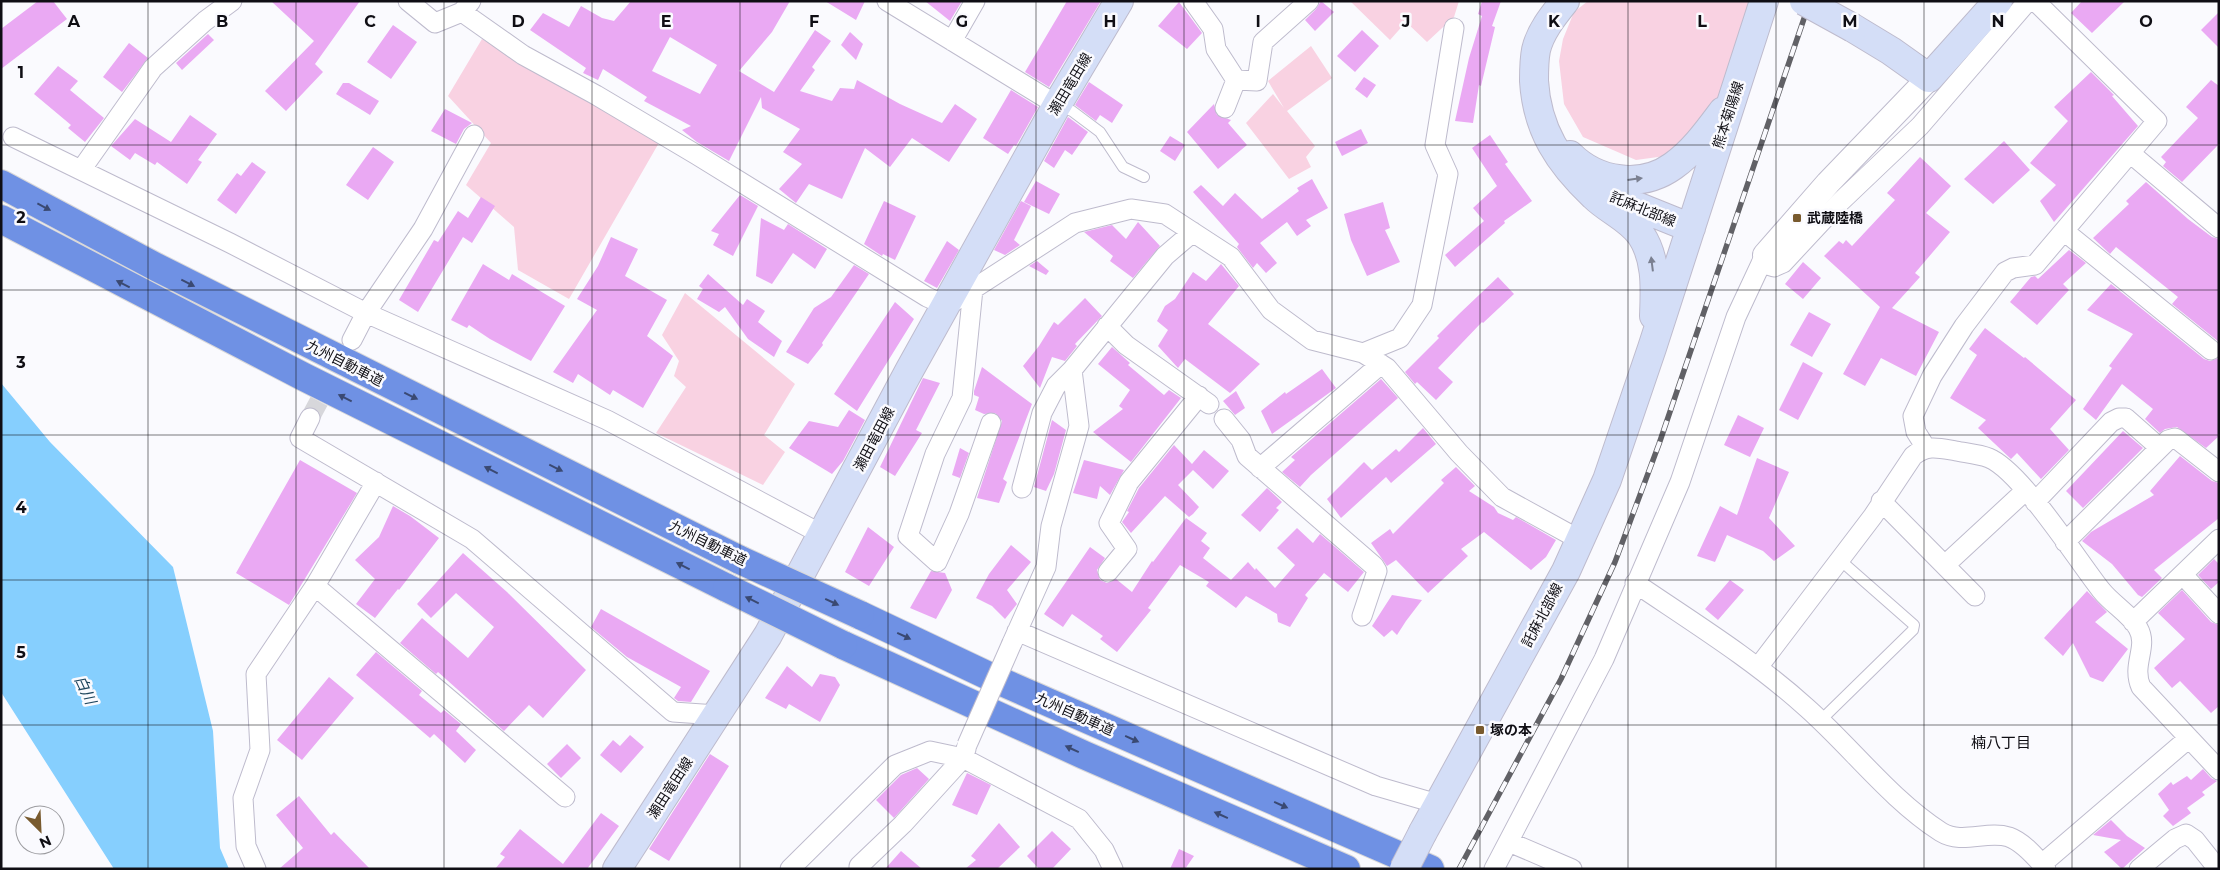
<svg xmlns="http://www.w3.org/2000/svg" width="2220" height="870" font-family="Montserrat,'Noto Sans JP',sans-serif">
<rect width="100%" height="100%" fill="#fafafe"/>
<path fill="#f9d2e2" d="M 1350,1 L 1459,1 L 1454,17 L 1427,42 L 1406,22 L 1390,40 Z
M 1588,1 L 1759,1 L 1726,96 L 1680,154 L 1636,160 L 1583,137 L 1564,104 L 1559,61 L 1563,39 L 1574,12 Z
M 482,39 L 660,141 L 569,299 L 518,270 L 514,227 L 466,185 L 491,143 L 448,96 Z
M 1311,46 L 1332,78 L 1287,111 L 1315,146 L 1306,157 L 1311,167 L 1289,179 L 1246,123 L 1273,94 L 1284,108 L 1268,81 Z
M 685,293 L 795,384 L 764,435 L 785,452 L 763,485 L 656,433 L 686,387 L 674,376 L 679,361 L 662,335 Z"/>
<path fill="#86cffe" d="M 1,383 L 50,442 L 173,567 L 213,731 L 220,848 L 229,869 L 114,869 L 1,692 Z"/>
<path fill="#eaa9f3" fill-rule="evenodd" d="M 38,1 L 53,1 L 67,19 L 1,69 L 1,29 Z
M 271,1 L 360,1 L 315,64 L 323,72 L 286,111 L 265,91 L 314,41 Z
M 631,1 L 790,1 L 772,32 L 739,71 L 774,92 L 815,30 L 831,41 L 812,67 L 815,70 L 800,91 L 832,101 L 840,88 L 854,89 L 857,80 L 900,104 L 942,123 L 955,104 L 977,119 L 949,162 L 912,138 L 890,167 L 865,148 L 842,199 L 809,184 L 796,203 L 779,189 L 802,164 L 783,152 L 800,129 L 762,108 L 761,97 L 729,161 L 697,142 L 682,130 L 691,126 L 644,101 L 647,97 L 603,69 L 598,80 L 583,73 L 586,68 L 530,30 L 543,13 L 569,27 L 581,6 L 602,18 L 614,21 ZM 670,37 L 717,65 L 700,94 L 652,71 Z
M 825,1 L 865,1 L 856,20 Z
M 925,1 L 962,1 L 950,21 Z
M 1067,1 L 1101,1 L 1049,87 L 1025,72 Z
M 1321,1 L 1334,12 L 1315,31 L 1305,20 L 1316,9 Z
M 1482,1 L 1501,1 L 1492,26 L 1495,27 L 1481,86 L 1479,85 L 1473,123 L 1455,121 L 1469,58 L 1482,16 L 1478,14 Z
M 2082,1 L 2125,1 L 2092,33 L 2071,13 Z
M 1179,2 L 1202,33 L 1187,49 L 1158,26 Z
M 2219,12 L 2219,48 L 2201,30 Z
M 393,25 L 417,42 L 391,79 L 367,62 Z
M 1362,30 L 1379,46 L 1355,72 L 1337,56 Z
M 850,32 L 863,44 L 856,60 L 841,45 Z
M 208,34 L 214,40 L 182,70 L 176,63 Z
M 129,43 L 148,58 L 122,92 L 103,77 Z
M 58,66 L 78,81 L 70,90 L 104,118 L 85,142 L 68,128 L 71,125 L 34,94 Z
M 2091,72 L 2114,95 L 2112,96 L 2138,126 L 2054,222 L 2040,201 L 2056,185 L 2030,163 L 2068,121 L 2054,107 Z
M 1364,77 L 1376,85 L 1367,98 L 1355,89 Z
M 2211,80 L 2219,86 L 2219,144 L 2182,182 L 2163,166 L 2166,162 L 2161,157 L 2198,118 L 2186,107 Z
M 1089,82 L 1123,105 L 1112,123 L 1100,115 L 1096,121 L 1075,105 Z
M 343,83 L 349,83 L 379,101 L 370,115 L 336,94 Z
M 1011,90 L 1038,107 L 1016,146 L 1014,145 L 1008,154 L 983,138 Z
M 1214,104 L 1217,115 L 1231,120 L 1228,123 L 1247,145 L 1218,169 L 1187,132 Z
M 445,109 L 472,123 L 464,129 L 456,144 L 431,131 Z
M 190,115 L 217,134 L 198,160 L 202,162 L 187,184 L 157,162 L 155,165 L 135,153 L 130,160 L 111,146 L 135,119 L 171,142 Z
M 1068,117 L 1088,132 L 1072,155 L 1065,150 L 1054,168 L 1044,161 Z
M 1361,129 L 1368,143 L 1342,156 L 1335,142 Z
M 1490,135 L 1508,162 L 1505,164 L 1532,201 L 1504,221 L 1505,223 L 1455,267 L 1445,255 L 1484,221 L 1473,208 L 1497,186 L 1472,148 Z
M 1170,136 L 1185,145 L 1175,161 L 1160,151 Z
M 2004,141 L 2030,170 L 1993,204 L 1964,179 Z
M 373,147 L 394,162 L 368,200 L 346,185 Z
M 1920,157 L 1951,186 L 1926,213 L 1950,232 L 1915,273 L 1920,277 L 1892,308 L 1939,332 L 1916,376 L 1881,358 L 1865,386 L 1843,374 L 1880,307 L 1824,256 L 1839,241 L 1843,244 L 1846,240 L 1852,246 L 1895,200 L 1887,193 Z
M 252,162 L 266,172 L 236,214 L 217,200 L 237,173 L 241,176 Z
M 1312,179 L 1328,208 L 1306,220 L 1311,226 L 1297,236 L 1287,222 L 1260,243 L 1277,263 L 1266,273 L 1257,263 L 1253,268 L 1237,247 L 1239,244 L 1193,192 L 1201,185 L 1223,206 L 1235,193 L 1262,219 L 1299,191 L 1297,188 Z
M 1036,181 L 1060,194 L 1049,214 L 1024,202 Z
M 2146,182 L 2188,219 L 2212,237 L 2219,239 L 2219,342 L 2172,304 L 2178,297 L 2116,247 L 2110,254 L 2093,238 L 2129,204 L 2126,201 Z
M 740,195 L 758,206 L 733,256 L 713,245 L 719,234 L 711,231 Z
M 481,197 L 495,206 L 472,243 L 463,237 L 418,312 L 399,300 L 434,240 L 438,242 L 458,211 L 468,218 Z
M 884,201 L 916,216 L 895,260 L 883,254 L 882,256 L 864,244 Z
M 1021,201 L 1031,206 L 1014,240 L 1020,245 L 1005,255 L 994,250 Z
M 1383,202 L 1390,228 L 1385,230 L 1400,262 L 1367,276 L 1351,240 L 1344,214 Z
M 761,218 L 784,230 L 788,224 L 827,249 L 815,269 L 793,253 L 772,284 L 756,276 Z
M 1138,222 L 1160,246 L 1133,278 L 1110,261 L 1113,256 L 1084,232 L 1112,225 L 1126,239 Z
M 611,237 L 638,249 L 625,276 L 667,300 L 647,336 L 673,356 L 643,408 L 613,390 L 610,395 L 578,374 L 573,383 L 553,372 L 597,310 L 577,299 L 598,266 Z
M 947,241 L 959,250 L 937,288 L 924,281 Z
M 2069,250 L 2086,263 L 2063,284 L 2069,290 L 2037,325 L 2010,302 L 2031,277 L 2035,276 L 2038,279 Z
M 1037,261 L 1049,271 L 1046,275 L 1029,266 Z
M 1803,262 L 1821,278 L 1803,299 L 1785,284 Z
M 483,264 L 509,280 L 512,274 L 565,306 L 531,361 L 490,339 L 469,325 L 467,328 L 451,320 Z
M 1221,264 L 1239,286 L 1208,324 L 1260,364 L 1230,393 L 1185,359 L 1178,368 L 1158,346 L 1168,330 L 1157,321 L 1165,306 L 1175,299 L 1193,272 L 1206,281 Z
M 854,265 L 869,274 L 822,343 L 823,345 L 808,364 L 786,352 L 814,308 L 831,297 Z
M 708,274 L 743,305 L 747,299 L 765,311 L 758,322 L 782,341 L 774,357 L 748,339 L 725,307 L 719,312 L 697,299 L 703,289 L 699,286 Z
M 1498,277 L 1514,294 L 1483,323 L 1482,322 L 1438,368 L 1453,382 L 1436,400 L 1417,382 L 1415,384 L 1405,372 L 1439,338 L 1437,336 L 1459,314 Z
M 2111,284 L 2204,359 L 2210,361 L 2219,358 L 2219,436 L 2206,448 L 2177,427 L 2165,429 L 2160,433 L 2145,419 L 2153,409 L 2122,384 L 2096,420 L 2083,409 L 2112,368 L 2109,366 L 2133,334 L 2087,310 Z
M 1085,298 L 1102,316 L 1075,344 L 1077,346 L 1065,361 L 1052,357 L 1040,388 L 1023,366 L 1039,346 L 1054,322 L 1058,325 Z
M 895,302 L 914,319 L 857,411 L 834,394 Z
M 1809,312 L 1831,324 L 1812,357 L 1790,345 Z
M 1985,328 L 2024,358 L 2025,357 L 2076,400 L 2050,429 L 2069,450 L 2041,479 L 2017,453 L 2011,459 L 1978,428 L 1986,420 L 1950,398 L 1977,355 L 1969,349 Z
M 1112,347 L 1130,363 L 1128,365 L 1164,395 L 1169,390 L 1181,398 L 1131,462 L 1093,432 L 1123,409 L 1119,406 L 1130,390 L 1098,364 Z
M 1803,362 L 1823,373 L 1798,420 L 1779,410 Z
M 982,367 L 1032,404 L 1003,479 L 1007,482 L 999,503 L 977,498 L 1002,421 L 995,413 L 984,414 L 975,410 L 979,397 L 974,395 L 974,391 Z
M 1322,369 L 1336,388 L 1272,434 L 1261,411 L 1285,392 L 1286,394 Z
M 923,378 L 940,383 L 916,430 L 922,433 L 895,476 L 880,467 Z
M 1381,379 L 1398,398 L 1311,475 L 1300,487 L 1282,472 L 1295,460 L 1291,457 Z
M 1236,391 L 1245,408 L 1235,415 L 1223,401 Z
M 849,410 L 865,420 L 843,461 L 832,474 L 789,448 L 809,421 L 838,427 Z
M 1738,415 L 1764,428 L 1750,457 L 1724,445 Z
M 1052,420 L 1066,430 L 1054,474 L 1046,491 L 1034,487 Z
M 1423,428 L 1436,444 L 1391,483 L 1386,477 L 1341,518 L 1327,499 L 1364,462 L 1372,470 L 1396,449 L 1399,452 Z
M 2123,431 L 2143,448 L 2083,508 L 2066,491 Z
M 1174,445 L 1192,464 L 1204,450 L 1229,471 L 1213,489 L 1193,470 L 1178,485 L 1199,507 L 1193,514 L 1189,517 L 1165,496 L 1131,533 L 1122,522 L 1129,512 L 1127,511 L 1139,488 Z
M 960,448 L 969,453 L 960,478 L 952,475 Z
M 2180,456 L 2212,481 L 2219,483 L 2219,518 L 2154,570 L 2162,578 L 2142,597 L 2138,595 L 2112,564 L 2082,541 L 2091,532 L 2154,495 L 2150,491 Z
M 1757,458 L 1789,472 L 1769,518 L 1795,546 L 1774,561 L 1763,551 L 1727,535 L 1715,562 L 1697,556 L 1720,506 L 1737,515 Z
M 300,460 L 357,493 L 289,605 L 236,573 Z
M 1084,460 L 1124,470 L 1110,495 L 1100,486 L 1097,499 L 1073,493 Z
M 1456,467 L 1475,486 L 1469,491 L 1494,507 L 1498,513 L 1513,520 L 1516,517 L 1556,540 L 1546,557 L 1531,570 L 1484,532 L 1461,549 L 1468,556 L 1428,593 L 1396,560 L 1387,566 L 1371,543 L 1390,529 L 1393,534 L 1444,483 L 1441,480 Z
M 1267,488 L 1282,502 L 1276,508 L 1279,510 L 1260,532 L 1241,515 Z
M 393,506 L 410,516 L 439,538 L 399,590 L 398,589 L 375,618 L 356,604 L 375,579 L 355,560 L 379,537 Z
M 1186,518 L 1207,533 L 1201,541 L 1210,548 L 1203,558 L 1231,580 L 1248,562 L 1255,570 L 1256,568 L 1275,588 L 1295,565 L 1277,548 L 1297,528 L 1313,543 L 1320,534 L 1364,572 L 1348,592 L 1324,573 L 1305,595 L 1308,598 L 1290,627 L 1278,622 L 1277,614 L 1246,596 L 1236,608 L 1206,586 L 1209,582 L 1180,565 L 1148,608 L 1151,610 L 1117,652 L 1100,639 L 1103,636 L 1072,614 L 1063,627 L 1044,614 L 1090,547 L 1105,558 L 1097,570 L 1100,580 L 1107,583 L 1116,579 L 1132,592 L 1152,561 L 1153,562 Z
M 868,527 L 894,547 L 869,586 L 845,572 Z
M 1011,545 L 1031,562 L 1007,590 L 1017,604 L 1005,619 L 992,606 L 976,598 L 989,574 Z
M 463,553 L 507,592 L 586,670 L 543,718 L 529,705 L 504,731 L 438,672 L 436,674 L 400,643 L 422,618 L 468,658 L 494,627 L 456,593 L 431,618 L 417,604 Z
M 2214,559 L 2219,564 L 2219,582 L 2211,589 L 2198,575 Z
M 931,571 L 945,573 L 952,590 L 936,619 L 910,608 Z
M 1730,580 L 1744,590 L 1718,620 L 1705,609 Z
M 2182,590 L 2211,622 L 2219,625 L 2219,706 L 2211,713 L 2180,681 L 2172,688 L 2154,668 L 2185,639 L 2158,613 Z
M 2087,591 L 2107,612 L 2095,622 L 2128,649 L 2103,682 L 2090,677 L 2073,643 L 2063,656 L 2044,638 Z
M 1392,595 L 1422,600 L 1406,621 L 1397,635 L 1392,630 L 1384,637 L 1372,626 Z
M 601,609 L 710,671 L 691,702 L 678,701 L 674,698 L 681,687 L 627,657 L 591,627 Z
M 376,652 L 422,691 L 419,695 L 441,713 L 444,710 L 461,724 L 456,731 L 476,750 L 465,763 L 434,734 L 430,738 L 356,675 Z
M 787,666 L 812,687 L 820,674 L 835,677 L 840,685 L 820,722 L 789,704 L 786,709 L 765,698 Z
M 329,677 L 354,698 L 302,760 L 277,740 Z
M 630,735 L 644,747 L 621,773 L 600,755 L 613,740 L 620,746 Z
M 567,744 L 581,758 L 561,778 L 547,764 Z
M 710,754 L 729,766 L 669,861 L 649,849 Z
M 917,768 L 929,779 L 894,818 L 876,800 L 901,775 Z
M 2203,769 L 2211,778 L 2217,781 L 2202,792 L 2205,795 L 2187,808 L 2191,813 L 2173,826 L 2163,816 L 2169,810 L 2158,794 L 2171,782 L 2173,785 L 2187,776 L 2191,780 Z
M 967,773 L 991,785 L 977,815 L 952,805 Z
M 299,796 L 331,835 L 334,832 L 370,869 L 279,869 L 303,848 L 276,815 Z
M 601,813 L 619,826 L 587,869 L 495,869 L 505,857 L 500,854 L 520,829 L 563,864 Z
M 2111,820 L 2127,836 L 2145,848 L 2122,869 L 2104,852 L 2121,840 L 2093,835 Z
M 999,823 L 1020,847 L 997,869 L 965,869 L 976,860 L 971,856 Z
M 1052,831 L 1071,849 L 1052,869 L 1039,869 L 1027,856 Z
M 1179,849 L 1194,856 L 1185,869 L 1170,869 Z
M 901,851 L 922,869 L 885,869 Z"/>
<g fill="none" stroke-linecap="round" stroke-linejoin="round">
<path stroke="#d7d7db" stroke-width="19" stroke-dasharray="19 9" stroke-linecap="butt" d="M 310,418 L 346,351"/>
<g stroke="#bebbcd" stroke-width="12">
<path id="service" d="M 1059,106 L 1072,111 L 1100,132 L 1123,167 L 1144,177
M 1820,721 L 1913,630 L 1914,625 L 1840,560"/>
</g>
<g stroke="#bebbcd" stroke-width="21">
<path id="minor" d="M 408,1 L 435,23 L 462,12 L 471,1
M 887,1 L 1057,105
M 1193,1 L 1213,29 L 1216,49 L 1236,80 L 1225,108
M 2035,1 L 2157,121 L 2130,153 L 2219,228
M 462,12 L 523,55 L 596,95 L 697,155 L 927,297 L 947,306 L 1075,223 L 1131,209 L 1165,214 L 1231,257 L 1271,310 L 1312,340 L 1363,353 L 1400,338 L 1422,305 L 1448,174 L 1435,145 L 1454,28
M 952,41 L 975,1
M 1236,80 L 1257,81 L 1263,42 L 1309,1
M 13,137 L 230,243 L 366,313 L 607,420 L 823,535
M 81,170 L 153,68 L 205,21 L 232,1
M 2064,231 L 2211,350
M 1761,263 L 1774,267 L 1783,263 L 1837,205 L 1920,126 L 2028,1
M 973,289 L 962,398 L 935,454 L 908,536 L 937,562 L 959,514 L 991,423
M 1107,326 L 1126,345 L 1209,404
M 352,340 L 366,313 L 423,229 L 474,135
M 1363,353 L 1387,368 L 1459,453 L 1502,497 L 1580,540
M 310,418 L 300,438 L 472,539 L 673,712 L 717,715
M 1224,419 L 1241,440 L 1247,456 L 1374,566 L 1377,571 L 1362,616
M 1926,448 L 1916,432 L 1913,416 L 1932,376 L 1964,326 L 2005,272 L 2013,268 L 2035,265 L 2130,153
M 1260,468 L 1381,364
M 1022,488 L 1042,413 L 1056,386 L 1072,370
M 1881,501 L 1975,596
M 2035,502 L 2111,422 L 2119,418 L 2126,418 L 2160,448
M 2065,542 L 2168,440 L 2175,438 L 2178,440 L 2219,472
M 1945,565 L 2025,491
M 1108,572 L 1127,549 L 1109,523 L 1129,482 L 1199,396
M 2183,575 L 2219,614
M 1635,583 C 1694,623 1754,660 1807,708 C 1852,748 1890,799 1941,832 C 1962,845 1987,830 2009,837 C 2023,842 2036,857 2046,869
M 315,586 L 565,797
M 2133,622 L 2219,539
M 1017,631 L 1376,786 L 1438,804
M 1012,643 L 1046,567 L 1051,526 L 1079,426 L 1072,370 L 1165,256 L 1193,232
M 1759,666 L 1873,516 L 1913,456 C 1927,444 1939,448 1956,451 C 1966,453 1979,454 1989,458 C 2021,471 2078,561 2101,590 C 2112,604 2130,614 2138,628 C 2149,647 2131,664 2141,687 L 2219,770
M 1509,842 L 1572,869
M 2042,864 L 2189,738
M 256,869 L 246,846 L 243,798 L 260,750 L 256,674 L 315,586 L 376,482
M 790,869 L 895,765 L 930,751 L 963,758 L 1079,819 L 1104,850 L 1113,869
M 859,869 L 859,866 L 903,824 L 963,758 L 966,749
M 1494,869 L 1604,659 L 1680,482 L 1736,317 L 1765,255
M 2139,869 L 2175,839 L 2186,834 L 2195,840 L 2218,869"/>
</g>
<g stroke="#bebbcd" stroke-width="26">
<path id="tertiary" d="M 1765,255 L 1828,183 L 1929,78"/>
</g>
<g stroke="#bebbcd" stroke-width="30">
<path id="secondary" d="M 1565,1 C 1553,16 1540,32 1536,50 C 1534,60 1534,71 1534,81 C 1537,130 1559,163 1594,196 C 1608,210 1629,218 1641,235 C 1657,259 1655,289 1654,316
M 1853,28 L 1891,51 L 1929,78 L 1998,1
M 1570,155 C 1597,182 1641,189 1673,166 C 1693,152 1708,131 1723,111
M 1609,195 L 1691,228
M 1423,832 L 1566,571 L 1607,480 L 1652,348 L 1764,1
M 617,869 L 768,635 L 909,371 L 1057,105 L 1119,1"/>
</g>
<g stroke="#d9d8d9" stroke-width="30">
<path id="motorway" d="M 1,184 L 156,267 L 740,560
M 1,219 L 304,377 L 727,588
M 860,615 L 995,679 L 1430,869
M 843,645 L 1084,755 L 1346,869"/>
</g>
<use href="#service" stroke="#fff" stroke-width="10"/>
<use href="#minor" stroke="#fff" stroke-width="19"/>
<use href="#tertiary" stroke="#fff" stroke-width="24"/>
<use href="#secondary" stroke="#d4def7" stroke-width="28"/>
<use href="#motorway" stroke="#6f91e4" stroke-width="28"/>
<g stroke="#616166" stroke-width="5.5">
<path id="rail" d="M 1459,869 L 1561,679 L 1615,562 L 1659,444 L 1810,1"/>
</g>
<use href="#rail" stroke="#fafafe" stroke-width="4" stroke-dasharray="11" stroke-linecap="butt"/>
<g stroke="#bebbcd" stroke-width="21" stroke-linecap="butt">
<path id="minor-bridge" d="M 967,745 L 1012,643"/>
</g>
<g stroke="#bebbcd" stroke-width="30" stroke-linecap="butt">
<path id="secondary-bridge" d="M 1804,1 L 1853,28
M 1404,869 L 1423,832"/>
</g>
<g stroke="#d9d8d9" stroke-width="30" stroke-linecap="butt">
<path id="motorway-bridge" d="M 740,560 L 860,615
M 727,588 L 843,645"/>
</g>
<use href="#minor-bridge" stroke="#fff" stroke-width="19"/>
<use href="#secondary-bridge" stroke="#d4def7" stroke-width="28"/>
<use href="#motorway-bridge" stroke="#6f91e4" stroke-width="28"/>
</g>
<defs><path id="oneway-solid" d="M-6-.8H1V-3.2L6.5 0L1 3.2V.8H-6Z" transform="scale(1.25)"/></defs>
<g fill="#7b8091">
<use href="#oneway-solid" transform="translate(1635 179) rotate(-7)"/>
<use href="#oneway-solid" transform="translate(1652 264) rotate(-97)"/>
</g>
<g fill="#3a4972">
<use href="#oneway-solid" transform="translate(44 207) rotate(28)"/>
<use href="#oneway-solid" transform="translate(188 283) rotate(27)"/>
<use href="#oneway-solid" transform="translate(123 284) rotate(-153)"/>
<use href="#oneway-solid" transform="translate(411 396) rotate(26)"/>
<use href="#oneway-solid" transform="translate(345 398) rotate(-153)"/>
<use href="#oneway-solid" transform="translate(556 468) rotate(26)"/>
<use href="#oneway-solid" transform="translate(491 470) rotate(-153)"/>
<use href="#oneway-solid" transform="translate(683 566) rotate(-153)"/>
<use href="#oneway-solid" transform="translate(752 600) rotate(-154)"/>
<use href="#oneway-solid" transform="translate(832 602) rotate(25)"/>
<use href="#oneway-solid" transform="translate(904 636) rotate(25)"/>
<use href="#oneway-solid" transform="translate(1132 739) rotate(24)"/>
<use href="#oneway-solid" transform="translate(1072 749) rotate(-155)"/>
<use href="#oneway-solid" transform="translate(1281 805) rotate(24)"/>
<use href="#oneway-solid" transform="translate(1221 815) rotate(-156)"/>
</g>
<path fill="none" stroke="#0f0e14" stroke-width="1" stroke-opacity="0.55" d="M 148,1 L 148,869M 296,1 L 296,869M 444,1 L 444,869M 592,1 L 592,869M 740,1 L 740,869M 888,1 L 888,869M 1036,1 L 1036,869M 1184,1 L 1184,869M 1332,1 L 1332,869M 1480,1 L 1480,869M 1628,1 L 1628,869M 1776,1 L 1776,869M 1924,1 L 1924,869M 2072,1 L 2072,869M 1,145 L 2219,145M 1,290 L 2219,290M 1,435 L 2219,435M 1,580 L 2219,580M 1,725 L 2219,725"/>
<g fill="#785a2e" stroke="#fafafe" stroke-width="2">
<rect x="1792" y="213" width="10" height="10" rx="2.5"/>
<rect x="1475" y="725" width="10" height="10" rx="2.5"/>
</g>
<g text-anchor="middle" stroke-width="5" stroke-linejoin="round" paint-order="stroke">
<g font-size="14" fill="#0f0e14" stroke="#fafafe">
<text transform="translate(1070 84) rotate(-59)" y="5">瀬田竜田線</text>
<text transform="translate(1728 115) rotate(-72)" y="5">熊本菊陽線</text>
<text transform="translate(1643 209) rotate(22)" y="5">託麻北部線</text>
<text transform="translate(345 363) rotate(27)" y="5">九州自動車道</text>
<text transform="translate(874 439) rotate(-62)" y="5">瀬田竜田線</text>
<text transform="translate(708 543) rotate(26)" y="5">九州自動車道</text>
<text transform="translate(1542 615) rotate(-62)" y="5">託麻北部線</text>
<text transform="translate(1075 714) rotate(24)" y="5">九州自動車道</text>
<text transform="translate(670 788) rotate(-57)" y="5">瀬田竜田線</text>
</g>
<g font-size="14" font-weight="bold" fill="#0f0e14" stroke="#fafafe" text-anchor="start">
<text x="1807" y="223">武蔵陸橋</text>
<text x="1490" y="735">塚の本</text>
</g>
<g font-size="15" font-style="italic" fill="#1d455d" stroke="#fafafe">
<text transform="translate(85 690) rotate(65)" y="5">白川</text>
</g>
<g font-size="15" fill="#0f0e14" stroke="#fafafe">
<text x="2001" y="748">楠八丁目</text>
</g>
</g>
<g font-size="16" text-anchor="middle" font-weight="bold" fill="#0f0e14" stroke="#fafafe" stroke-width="5" stroke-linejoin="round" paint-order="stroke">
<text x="74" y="27">A</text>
<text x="222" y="27">B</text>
<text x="370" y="27">C</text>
<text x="518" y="27">D</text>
<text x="666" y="27">E</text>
<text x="814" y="27">F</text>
<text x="962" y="27">G</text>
<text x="1110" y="27">H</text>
<text x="1258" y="27">I</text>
<text x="1406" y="27">J</text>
<text x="1554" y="27">K</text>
<text x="1702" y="27">L</text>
<text x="1850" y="27">M</text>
<text x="1998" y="27">N</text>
<text x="2146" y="27">O</text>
<text x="21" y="78">1</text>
<text x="21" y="223">2</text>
<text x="21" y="368">3</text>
<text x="21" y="513">4</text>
<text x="21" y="658">5</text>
</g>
<rect width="2220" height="870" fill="none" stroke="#0f0e14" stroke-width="5"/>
<g transform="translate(40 830) rotate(156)"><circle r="24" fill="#fafafe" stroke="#9c9ca0"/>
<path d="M0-4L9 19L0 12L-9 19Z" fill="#785a2e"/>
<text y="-8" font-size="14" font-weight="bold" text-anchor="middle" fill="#0f0e14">N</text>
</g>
</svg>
